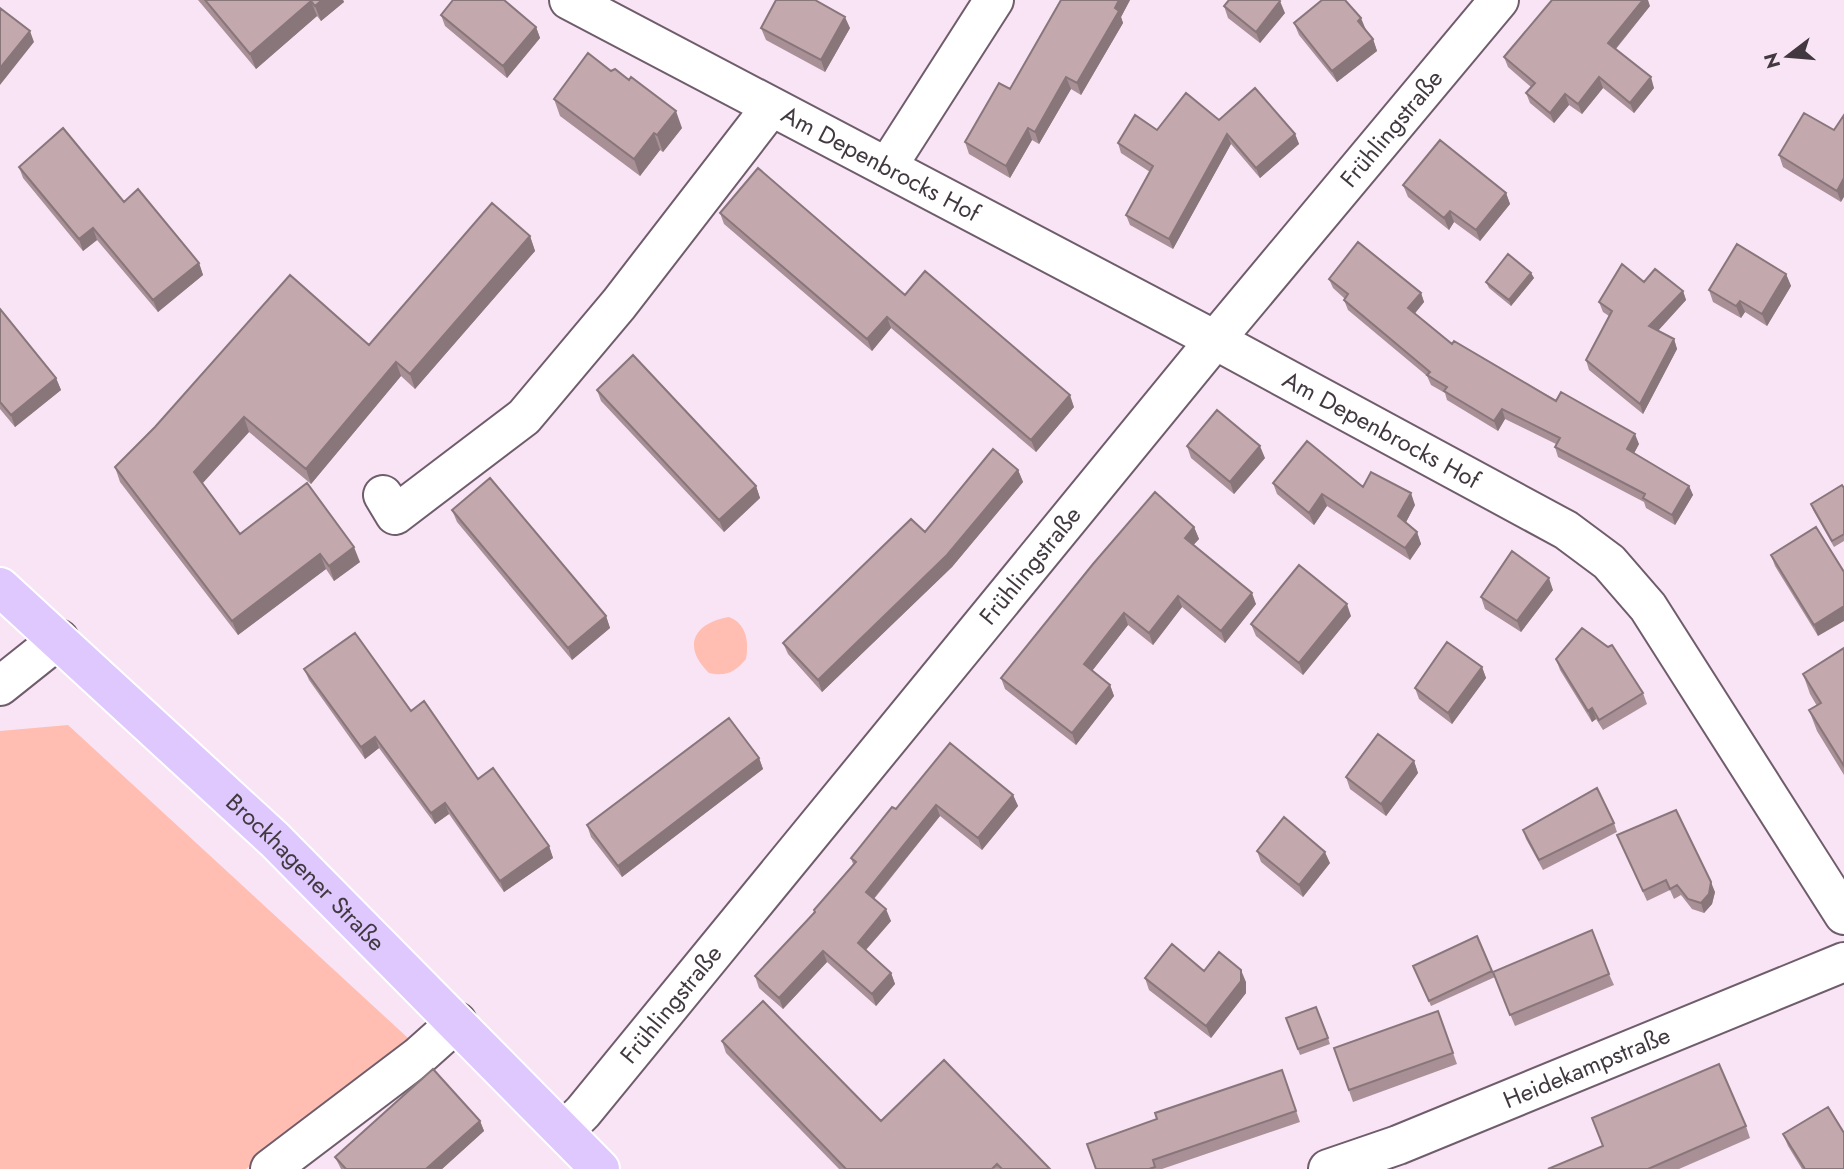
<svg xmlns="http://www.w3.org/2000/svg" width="1844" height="1169" font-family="Jost,sans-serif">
<rect width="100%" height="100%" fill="#f9e4f5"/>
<path fill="#ffbeb1" d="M 729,617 C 747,624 749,642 746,659 C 735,672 726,677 709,673 C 682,647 693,623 729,617 Z
M 68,725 L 408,1038 L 246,1169 L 0,1169 L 0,731 Z"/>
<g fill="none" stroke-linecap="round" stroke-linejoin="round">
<g stroke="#6f5d6c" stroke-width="42">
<g id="minor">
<path id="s1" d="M 569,0 L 1215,340 L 1566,530 L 1609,562 L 1648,607 L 1844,915"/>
<path d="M 887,167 L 994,0"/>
<path d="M 383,495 L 395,515 L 524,417 L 619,304 L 771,107"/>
<path d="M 0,686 L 59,639"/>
<path id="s2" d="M 564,1131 L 583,1112 L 1215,340 L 1499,0"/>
<path d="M 270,1169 L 419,1056 L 457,1022"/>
<path id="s3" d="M 1328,1169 L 1398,1145 L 1844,962"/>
</g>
</g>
<g stroke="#fff" stroke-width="42">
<g id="major">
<path id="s4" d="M 0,587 L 275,840 L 600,1169"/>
</g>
</g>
<use href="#minor" stroke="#fff" stroke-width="38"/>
<use href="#major" stroke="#dfc8fe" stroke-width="38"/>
</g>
<path fill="#a89096" d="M 198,0 L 343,0 L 344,2 L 321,21 L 317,16 L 256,69 Z
M 1061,0 L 1130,0 L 1121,17 L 1123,23 L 1081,95 L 1071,89 L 1039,144 L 1032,140 L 1010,178 L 969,154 L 965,142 L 1010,89 Z
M 1224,6 L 1285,13 L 1260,43 L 1228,18 Z
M 1650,6 L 1616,49 L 1654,88 L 1634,113 L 1603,88 L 1582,114 L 1569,105 L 1554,123 L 1530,103 L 1526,93 L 1531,87 L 1508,67 L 1504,57 Z
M 441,15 L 536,27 L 540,38 L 507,78 L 445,26 Z
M 1294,23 L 1366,30 L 1373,39 L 1377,51 L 1337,82 L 1299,35 Z
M 761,28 L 850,28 L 825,72 L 766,40 Z
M 554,99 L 682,128 L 663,152 L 660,150 L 640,176 L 560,116 Z
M 1219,120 L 1295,134 L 1299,144 L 1260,178 L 1231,144 L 1173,249 L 1130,225 L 1126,215 L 1150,172 L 1121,153 L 1118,143 L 1157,130 Z
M 1834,130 L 1841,202 L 1783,167 L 1779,155 Z
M 19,167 L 124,202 L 199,263 L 203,275 L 158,312 L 97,240 L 83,251 L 23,178 Z
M 1403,185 L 1506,193 L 1510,204 L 1480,241 L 1454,222 L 1449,230 L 1408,197 Z
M 720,213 L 1074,407 L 1036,452 L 891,328 L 872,351 L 724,224 Z
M 530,236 L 535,251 L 415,389 L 401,376 L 311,484 L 249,432 L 202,484 L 240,534 L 360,562 L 334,581 L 326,569 L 238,635 L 120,482 L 115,467 L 155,427 L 369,345 Z
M 1531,273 L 1534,278 L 1511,306 L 1489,288 L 1486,282 Z
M 1786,274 L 1791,286 L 1767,326 L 1745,312 L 1741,318 L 1713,302 L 1709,290 Z
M 1329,279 L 1421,293 L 1424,302 L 1415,313 L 1452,344 L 1639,444 L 1634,453 L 1689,486 L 1693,495 L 1675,525 L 1646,508 L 1644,502 L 1558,457 L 1555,447 L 1556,444 L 1505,419 L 1498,431 L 1447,400 L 1445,393 L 1431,385 L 1427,376 L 1348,310 L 1344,300 L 1345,299 L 1333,288 Z
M 1644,282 L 1683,291 L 1686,300 L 1658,331 L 1674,339 L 1677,349 L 1643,414 L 1589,370 L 1586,360 L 1609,316 L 1603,312 L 1599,302 Z
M 0,309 L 56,378 L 61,390 L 15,427 L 0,409 Z
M 597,390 L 756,486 L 760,498 L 724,532 L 601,401 Z
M 1187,446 L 1265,458 L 1234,494 L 1191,458 Z
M 1018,470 L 1023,482 L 952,567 L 822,692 L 788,654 L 783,643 L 925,532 Z
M 1273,483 L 1363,487 L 1415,505 L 1406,522 L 1417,532 L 1421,544 L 1410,560 L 1327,506 L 1314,525 L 1277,494 Z
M 1844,488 L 1844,541 L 1834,547 L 1813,510 L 1811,504 Z
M 452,510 L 606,616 L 610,628 L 572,660 L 457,522 Z
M 1194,527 L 1199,539 L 1193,545 L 1256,604 L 1225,643 L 1182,607 L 1153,645 L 1128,625 L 1092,671 L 1110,685 L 1114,696 L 1076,745 L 1005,689 L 1001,678 Z
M 1816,527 L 1818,636 L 1775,566 L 1771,555 Z
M 1553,590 L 1521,632 L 1485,609 L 1481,597 Z
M 1351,616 L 1303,675 L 1256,636 L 1251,624 Z
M 1844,648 L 1844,775 L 1817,731 L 1809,710 L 1817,706 L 1810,694 L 1803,674 Z
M 1556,659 L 1643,693 L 1647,704 L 1603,730 L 1596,719 L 1592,722 L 1560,670 Z
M 1482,667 L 1486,678 L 1452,724 L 1419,699 L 1415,688 Z
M 304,669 L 411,711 L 478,779 L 549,846 L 553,858 L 504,892 L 449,814 L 435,824 L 379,748 L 365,759 L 309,680 Z
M 759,758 L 763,769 L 622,877 L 591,837 L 587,825 Z
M 1414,761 L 1418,773 L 1386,816 L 1350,789 L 1346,777 Z
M 1013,795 L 1018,806 L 982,850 L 940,816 L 874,899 L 891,921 L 866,950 L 891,973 L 895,984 L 876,1006 L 827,962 L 783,1009 L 759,988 L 755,976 L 814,912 L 814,910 L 853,864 L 851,858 L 896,809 Z
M 1614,823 L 1617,832 L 1543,870 L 1526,839 L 1523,830 Z
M 1617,835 L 1715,892 L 1712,904 L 1704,913 L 1692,909 L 1681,895 L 1674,899 L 1670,890 L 1647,901 Z
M 1257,851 L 1330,863 L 1303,897 L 1261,862 Z
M 1477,936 L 1495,977 L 1431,1006 L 1416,972 Z
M 1204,971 L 1246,982 L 1246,993 L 1211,1038 L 1149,990 L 1145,978 Z
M 1609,974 L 1614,985 L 1515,1026 L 1497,983 Z
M 1438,1011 L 1457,1064 L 1353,1102 L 1334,1048 Z
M 1286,1018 L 1328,1038 L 1330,1044 L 1300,1055 Z
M 722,1041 L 881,1121 L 1050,1169 L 839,1169 L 726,1053 Z
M 1282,1070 L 1300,1122 L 1162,1169 L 1096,1169 L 1157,1119 Z
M 1592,1118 L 1746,1126 L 1750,1138 L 1679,1169 L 1548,1169 L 1603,1146 Z
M 480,1121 L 484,1131 L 442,1169 L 341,1169 L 335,1157 Z
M 1783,1134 L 1844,1169 L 1802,1169 L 1788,1146 Z"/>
<path fill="#88767a" d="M 322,0 L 343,0 L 344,2 L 321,21 L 315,6 Z
M 1119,0 L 1130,0 L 1121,17 L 1123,23 L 1081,95 L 1077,83 Z
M 1643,0 L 1648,0 L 1650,6 L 1612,53 L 1608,43 Z
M 311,1 L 317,16 L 256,69 L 250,54 Z
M 1280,1 L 1285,13 L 1260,43 L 1256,32 Z
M 845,17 L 850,28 L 825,72 L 821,60 Z
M 1361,18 L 1366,30 L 1362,33 L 1358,21 Z
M 536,27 L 540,38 L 507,78 L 503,66 Z
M 30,31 L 34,42 L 0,85 L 0,68 Z
M 1373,39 L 1377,51 L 1337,82 L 1332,71 Z
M 1066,77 L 1071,89 L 1039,144 L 1035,132 Z
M 1599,77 L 1603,88 L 1582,114 L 1578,104 Z
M 1651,77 L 1654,88 L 1634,113 L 1630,103 Z
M 1565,94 L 1569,105 L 1554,123 L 1550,113 Z
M 676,111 L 682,128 L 663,152 L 657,135 Z
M 1028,128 L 1032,140 L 1010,178 L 1006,166 Z
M 654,133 L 660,150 L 640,176 L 634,159 Z
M 1227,134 L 1231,144 L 1173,249 L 1169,239 Z
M 1295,134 L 1299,144 L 1260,178 L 1256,168 Z
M 1844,178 L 1844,197 L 1841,202 L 1837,191 Z
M 1506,193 L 1510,204 L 1480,241 L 1476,230 Z
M 1450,211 L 1454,222 L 1449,230 L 1444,218 Z
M 93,228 L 97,240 L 83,251 L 79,239 Z
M 530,236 L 535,251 L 415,389 L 410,374 Z
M 199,263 L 203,275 L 158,312 L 153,300 Z
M 1531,273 L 1534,278 L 1511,306 L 1509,300 Z
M 1786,274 L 1791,286 L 1767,326 L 1762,314 Z
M 1683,291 L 1686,300 L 1653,336 L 1649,326 Z
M 1421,293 L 1424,302 L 1412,317 L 1408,308 Z
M 1740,301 L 1745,312 L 1741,318 L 1736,306 Z
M 887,317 L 891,328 L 872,351 L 867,339 Z
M 1674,339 L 1677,349 L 1643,414 L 1640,404 Z
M 396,362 L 401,376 L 311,484 L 306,469 Z
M 56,378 L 61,390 L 15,427 L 11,415 Z
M 1070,395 L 1074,407 L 1036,452 L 1031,440 Z
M 1502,409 L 1505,419 L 1498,431 L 1494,421 Z
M 244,417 L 249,432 L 199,487 L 194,472 Z
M 1635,434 L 1639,444 L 1631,459 L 1627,449 Z
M 1260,446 L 1265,458 L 1234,494 L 1230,482 Z
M 1018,470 L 1023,482 L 952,567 L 822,692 L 818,680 Z
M 756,486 L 760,498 L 724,532 L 719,520 Z
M 1689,486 L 1693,495 L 1675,525 L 1672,515 Z
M 1411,493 L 1415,505 L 1403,528 L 1398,516 Z
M 1322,494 L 1327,506 L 1314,525 L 1309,513 Z
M 1194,527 L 1199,539 L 1189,550 L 1185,538 Z
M 1417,532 L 1421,544 L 1410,560 L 1405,548 Z
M 354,547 L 360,562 L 334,581 L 329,566 Z
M 320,554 L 326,569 L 238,635 L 232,621 Z
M 1549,578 L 1553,590 L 1521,632 L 1517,621 Z
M 1252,593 L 1256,604 L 1225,643 L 1221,631 Z
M 1178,596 L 1182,607 L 1153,645 L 1149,633 Z
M 1347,604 L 1351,616 L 1303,675 L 1299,663 Z
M 1844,606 L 1844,621 L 1818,636 L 1814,625 Z
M 1124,613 L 1128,625 L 1088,676 L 1084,664 Z
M 606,616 L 610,628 L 572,660 L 568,648 Z
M 1482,667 L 1486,678 L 1452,724 L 1448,713 Z
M 1110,685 L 1114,696 L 1076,745 L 1072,733 Z
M 1592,708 L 1596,719 L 1592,722 L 1588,711 Z
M 375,737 L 379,748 L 365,759 L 361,747 Z
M 759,758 L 763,769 L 622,877 L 618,866 Z
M 1414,761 L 1418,773 L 1386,816 L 1381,804 Z
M 1013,795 L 1018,806 L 982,850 L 978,838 Z
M 445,803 L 449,814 L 435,824 L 431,813 Z
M 936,805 L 940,816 L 870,903 L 866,892 Z
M 549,846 L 553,858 L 504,892 L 500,881 Z
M 1325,852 L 1330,863 L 1303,897 L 1299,885 Z
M 1711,882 L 1715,892 L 1712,904 L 1704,913 L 1701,903 Z
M 886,909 L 891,921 L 862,954 L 858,943 Z
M 823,951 L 827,962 L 783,1009 L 779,998 Z
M 1241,970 L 1246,982 L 1246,993 L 1211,1038 L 1206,1026 Z
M 891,973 L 895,984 L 876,1006 L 872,994 Z
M 480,1121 L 484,1131 L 442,1169 L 426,1169 Z"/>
<path fill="#c3a8ae" stroke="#88767a" stroke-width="2" d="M 205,0 L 322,0 L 315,6 L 311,1 L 250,54 Z
M 453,0 L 504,0 L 536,27 L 503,66 L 441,15 Z
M 776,0 L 815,0 L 845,17 L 821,60 L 761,28 Z
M 1061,0 L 1119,0 L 1115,8 L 1119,11 L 1077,83 L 1066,77 L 1035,132 L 1028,128 L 1006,166 L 965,142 L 999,83 L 1010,89 Z
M 1229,0 L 1279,0 L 1280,1 L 1256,32 L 1224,6 Z
M 1322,0 L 1345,0 L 1361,18 L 1358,21 L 1373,39 L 1332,71 L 1294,23 Z
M 1552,0 L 1643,0 L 1608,43 L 1651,77 L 1630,103 L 1599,77 L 1578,104 L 1565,94 L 1550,113 L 1526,93 L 1535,83 L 1504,57 Z
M 0,8 L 30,31 L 0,68 Z
M 588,53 L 611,71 L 615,69 L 629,80 L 631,77 L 676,111 L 657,135 L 654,133 L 634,159 L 554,99 Z
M 1255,88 L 1295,134 L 1256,168 L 1227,134 L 1169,239 L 1126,215 L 1153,166 L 1118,143 L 1135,115 L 1157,130 L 1186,93 L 1219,120 Z
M 1804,113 L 1834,130 L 1844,115 L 1844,178 L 1837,191 L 1779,155 Z
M 63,128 L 124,202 L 138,189 L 199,263 L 153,300 L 93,228 L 79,239 L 19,167 Z
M 1440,140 L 1506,193 L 1476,230 L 1450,211 L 1444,218 L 1403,185 Z
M 758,168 L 905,295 L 925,271 L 1070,395 L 1031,440 L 887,317 L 867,339 L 720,213 Z
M 492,203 L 530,236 L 410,374 L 396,362 L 306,469 L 244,417 L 194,472 L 240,534 L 307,483 L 354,547 L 329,566 L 320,554 L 232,621 L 115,467 L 155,427 L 290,275 L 369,345 Z
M 1358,242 L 1421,293 L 1408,308 L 1452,344 L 1454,341 L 1556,401 L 1561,392 L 1635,434 L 1627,449 L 1689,486 L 1672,515 L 1643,498 L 1645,494 L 1555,447 L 1560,438 L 1502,409 L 1494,421 L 1444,391 L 1447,387 L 1427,375 L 1430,372 L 1344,300 L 1348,294 L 1329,279 Z
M 1737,244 L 1786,274 L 1762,314 L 1740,301 L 1736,306 L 1709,290 Z
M 1508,254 L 1531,273 L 1509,300 L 1486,282 Z
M 1622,264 L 1644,282 L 1655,269 L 1683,291 L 1649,326 L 1674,339 L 1640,404 L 1586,360 L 1612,311 L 1599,302 Z
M 0,309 L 56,378 L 11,415 L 0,402 Z
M 633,355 L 756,486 L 719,520 L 597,390 Z
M 1217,410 L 1260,446 L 1230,482 L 1187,446 Z
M 1307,441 L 1363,487 L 1371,472 L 1411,493 L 1398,516 L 1417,532 L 1405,548 L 1322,494 L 1309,513 L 1273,483 Z
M 993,449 L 1018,470 L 947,555 L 818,680 L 783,643 L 911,519 L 925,532 Z
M 490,478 L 606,616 L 568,648 L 452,510 Z
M 1842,485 L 1844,488 L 1844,534 L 1832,541 L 1811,504 Z
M 1155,492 L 1194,527 L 1185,538 L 1252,593 L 1221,631 L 1178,596 L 1149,633 L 1124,613 L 1084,664 L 1110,685 L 1072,733 L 1001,678 L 1093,564 Z
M 1816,527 L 1844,572 L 1844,606 L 1814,625 L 1771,555 Z
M 1512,551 L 1549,578 L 1517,621 L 1481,597 Z
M 1299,565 L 1347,604 L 1299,663 L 1251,624 Z
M 1582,628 L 1608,647 L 1612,645 L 1643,693 L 1599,720 L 1592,708 L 1588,711 L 1556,659 Z
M 355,633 L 411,711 L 424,701 L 478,779 L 493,768 L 549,846 L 500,881 L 445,803 L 431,813 L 375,737 L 361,747 L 304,669 Z
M 1447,642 L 1482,667 L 1448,713 L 1415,688 Z
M 1844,648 L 1844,766 L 1809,710 L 1821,703 L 1803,674 Z
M 729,718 L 759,758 L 618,866 L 587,825 Z
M 1378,734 L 1414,761 L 1381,804 L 1346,777 Z
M 950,743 L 1013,795 L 978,838 L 936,805 L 866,892 L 886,909 L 858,943 L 891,973 L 872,994 L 823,951 L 779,998 L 755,976 L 815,912 L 814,910 L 856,862 L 851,858 L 892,807 L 896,809 Z
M 1597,788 L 1614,823 L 1539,860 L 1523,830 Z
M 1676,810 L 1711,882 L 1709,894 L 1701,903 L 1688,899 L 1677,885 L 1670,889 L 1666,880 L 1643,891 L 1617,835 Z
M 1284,817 L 1325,852 L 1299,885 L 1257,851 Z
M 1592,930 L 1609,974 L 1510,1015 L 1493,972 Z
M 1477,936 L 1492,971 L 1429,1001 L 1413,966 Z
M 1172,944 L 1204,971 L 1219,952 L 1241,970 L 1241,981 L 1206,1026 L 1145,978 Z
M 763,1001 L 881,1121 L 944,1060 L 1050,1169 L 1002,1169 L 997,1164 L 992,1169 L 846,1169 L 722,1041 Z
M 1316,1007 L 1328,1038 L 1298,1049 L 1286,1018 Z
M 1438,1011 L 1453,1053 L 1349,1090 L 1334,1048 Z
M 1719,1064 L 1746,1126 L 1648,1169 L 1548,1169 L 1603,1146 L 1592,1118 Z
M 433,1069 L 480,1121 L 426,1169 L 346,1169 L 335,1157 Z
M 1282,1070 L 1296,1111 L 1153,1160 L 1155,1167 L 1149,1169 L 1096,1169 L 1087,1144 L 1157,1119 L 1155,1113 Z
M 1828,1107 L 1844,1133 L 1844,1169 L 1805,1169 L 1783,1134 Z"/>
<g text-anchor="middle" stroke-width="7" stroke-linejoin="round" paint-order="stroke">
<g font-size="24" fill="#41393f" stroke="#f9e4f5">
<text dy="8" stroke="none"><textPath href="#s2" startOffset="1300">Frühlingstraße</textPath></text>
<text dy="8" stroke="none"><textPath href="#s1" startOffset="352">Am Depenbrocks Hof</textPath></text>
<text dy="8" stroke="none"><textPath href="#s1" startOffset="919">Am Depenbrocks Hof</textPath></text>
<text dy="8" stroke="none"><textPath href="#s2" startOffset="733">Frühlingstraße</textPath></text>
<text dy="8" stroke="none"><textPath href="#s4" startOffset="418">Brockhagener Straße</textPath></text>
<text dy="8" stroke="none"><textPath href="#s2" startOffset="166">Frühlingstraße</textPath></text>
<text dy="8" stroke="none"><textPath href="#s3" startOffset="278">Heidekampstraße</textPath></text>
</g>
</g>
<g transform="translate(1788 56) rotate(254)" stroke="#f9e4f5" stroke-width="5" paint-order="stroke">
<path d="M0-5L12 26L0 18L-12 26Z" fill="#41393f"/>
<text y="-10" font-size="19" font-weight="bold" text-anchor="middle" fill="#41393f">N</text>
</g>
</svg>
